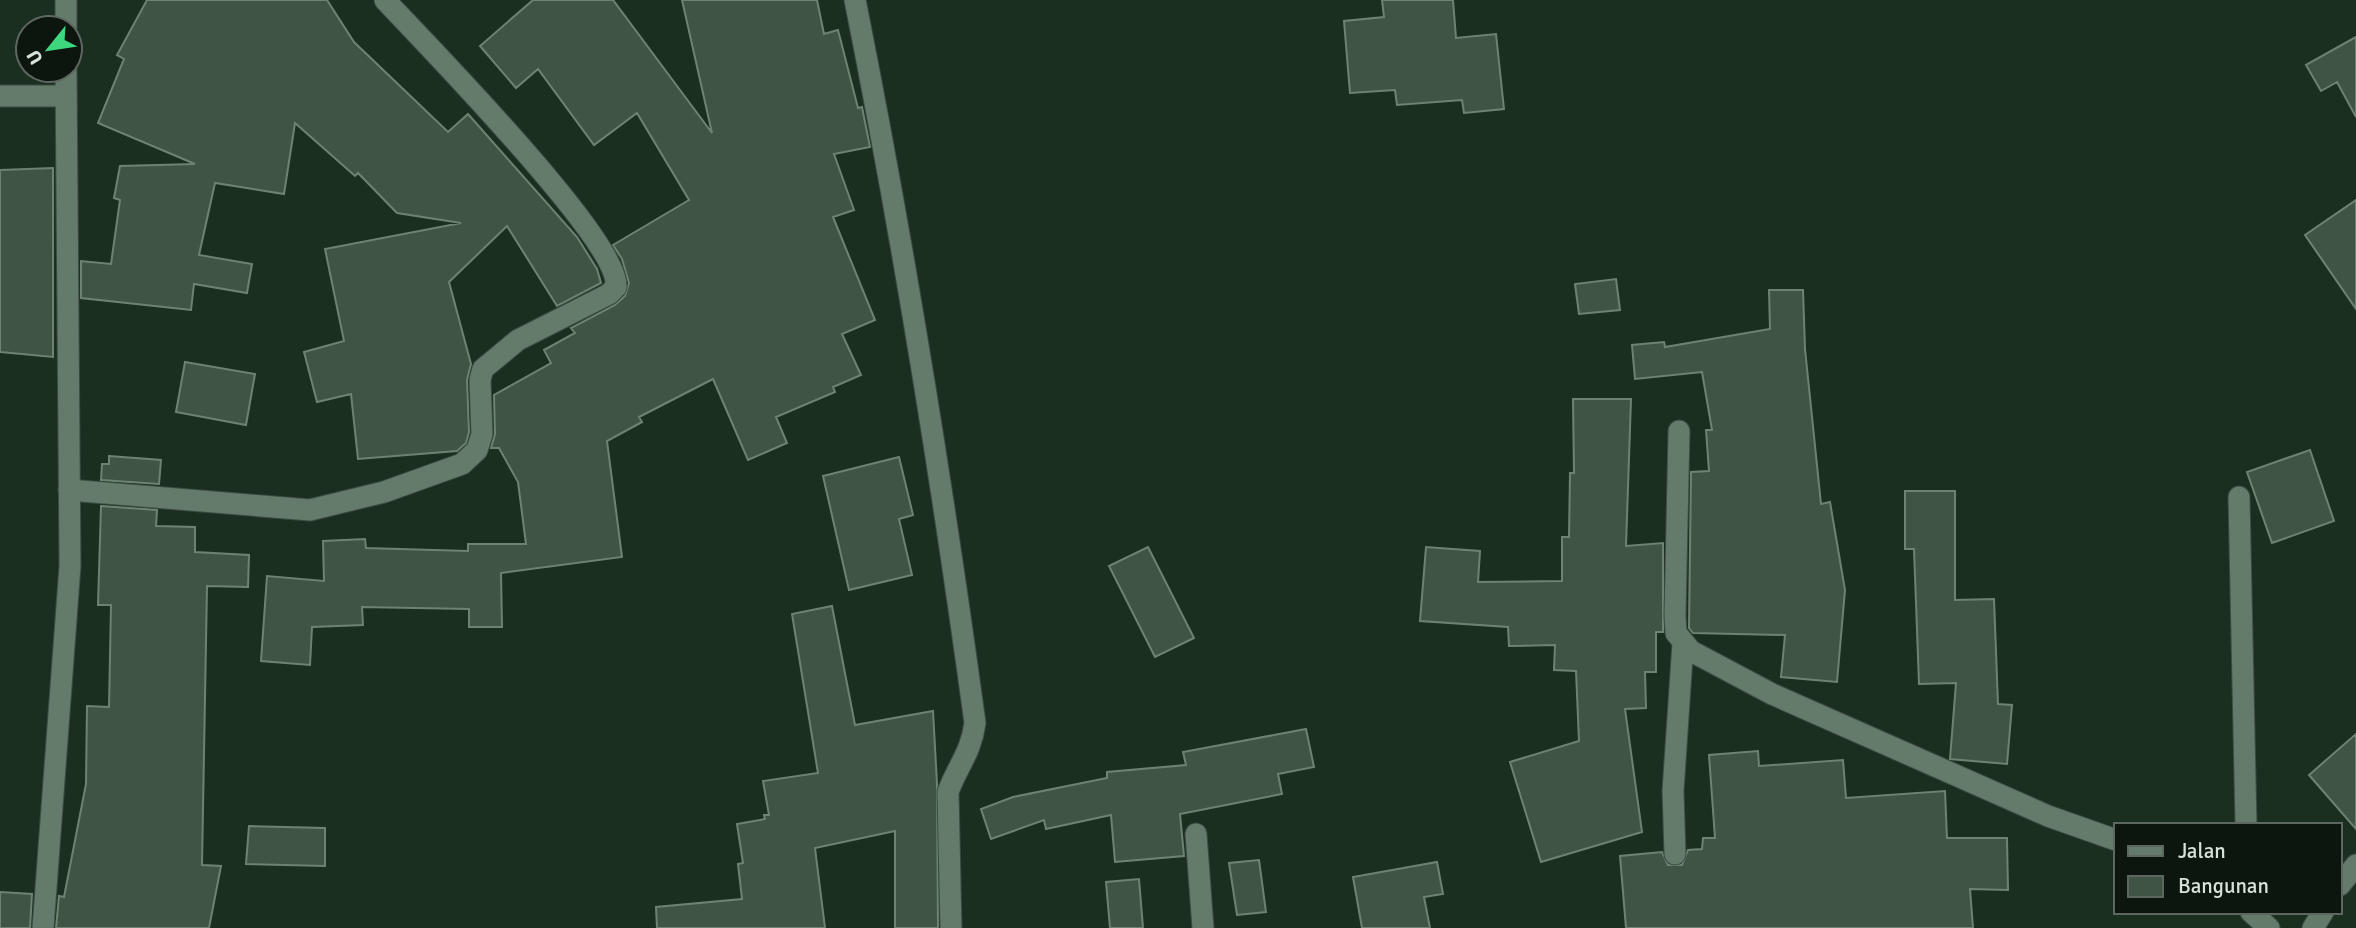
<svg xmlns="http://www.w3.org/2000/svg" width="2356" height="928" font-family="Signika,sans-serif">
<rect width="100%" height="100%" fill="#1b2f21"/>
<path fill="#3f5445" stroke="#6d8372" stroke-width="2" d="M 147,0 L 327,0 L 354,42 L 448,132 L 468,114 L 577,237 L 597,269 L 601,283 L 557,306 L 507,226 L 449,282 L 471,364 L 467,380 L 469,432 L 466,443 L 457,451 L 358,459 L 351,394 L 317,402 L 304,352 L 344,341 L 325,249 L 461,223 L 397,213 L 358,173 L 355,176 L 295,123 L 284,194 L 215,183 L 199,255 L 252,264 L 247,293 L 194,284 L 191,310 L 81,298 L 81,261 L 111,264 L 120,200 L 114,198 L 120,166 L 195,164 L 98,123 L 124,59 L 117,55 Z
M 533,0 L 613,0 L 712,133 L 682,0 L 817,0 L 824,34 L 838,30 L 858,108 L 862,107 L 870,147 L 834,154 L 854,210 L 833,217 L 875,320 L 842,334 L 861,375 L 833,387 L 835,392 L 776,417 L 787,443 L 748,460 L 713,379 L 639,417 L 642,422 L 607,441 L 622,557 L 501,573 L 502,627 L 469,627 L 469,609 L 362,607 L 363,625 L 312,627 L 310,665 L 261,661 L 267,576 L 324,581 L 323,541 L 365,539 L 366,548 L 468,551 L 468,544 L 526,544 L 518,482 L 499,448 L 491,448 L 495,434 L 494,395 L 551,363 L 544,350 L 575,333 L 571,328 L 615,305 L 625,296 L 629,283 L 622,259 L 613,245 L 689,200 L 637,113 L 594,145 L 538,69 L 516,88 L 480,46 Z
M 1382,0 L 1453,0 L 1456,38 L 1496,34 L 1504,109 L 1464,113 L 1462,100 L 1397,105 L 1395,90 L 1350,93 L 1344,21 L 1384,17 Z
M 2356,37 L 2356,117 L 2337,82 L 2321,91 L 2306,65 Z
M 53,168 L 53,357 L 0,352 L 0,170 Z
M 2356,200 L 2356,309 L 2305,235 Z
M 1616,279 L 1620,310 L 1579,314 L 1575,284 Z
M 1769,290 L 1803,290 L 1805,349 L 1821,504 L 1830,502 L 1845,590 L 1837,682 L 1781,677 L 1785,635 L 1693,633 L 1689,628 L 1691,472 L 1709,471 L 1706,430 L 1712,430 L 1702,372 L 1635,379 L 1632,345 L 1664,342 L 1665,347 L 1770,329 Z
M 185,362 L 255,374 L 246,425 L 176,412 Z
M 1573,399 L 1631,399 L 1626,546 L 1663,543 L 1663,632 L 1656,632 L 1656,672 L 1645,672 L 1646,708 L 1625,709 L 1642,832 L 1541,862 L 1510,762 L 1579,741 L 1576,671 L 1554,670 L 1555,645 L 1509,646 L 1508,627 L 1420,621 L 1426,547 L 1480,551 L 1478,582 L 1562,581 L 1562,537 L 1569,537 L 1570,473 L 1574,473 Z
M 2310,450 L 2334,521 L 2272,543 L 2247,472 Z
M 109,456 L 161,460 L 159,484 L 101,480 L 102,464 L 109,464 Z
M 899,457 L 913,515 L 899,519 L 912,575 L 849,590 L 823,476 Z
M 1905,491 L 1955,491 L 1955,600 L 1994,599 L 1998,704 L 2012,705 L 2007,764 L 1950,759 L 1956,683 L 1919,684 L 1914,549 L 1905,549 Z
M 101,506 L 157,510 L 156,526 L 195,527 L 195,552 L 249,555 L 248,587 L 207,586 L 202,865 L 221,866 L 209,928 L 56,928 L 59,896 L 64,897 L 86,784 L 87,706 L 109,707 L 111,605 L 98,605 Z
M 1148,547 L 1194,638 L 1155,657 L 1109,566 Z
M 832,606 L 855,725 L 933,711 L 937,784 L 938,928 L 895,928 L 895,831 L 815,848 L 825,928 L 657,928 L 656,907 L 742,899 L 738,864 L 743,863 L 737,824 L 765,819 L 764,815 L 769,815 L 763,781 L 818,773 L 792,614 Z
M 1306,729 L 1314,767 L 1278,774 L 1282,794 L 1180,814 L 1184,856 L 1115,862 L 1111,815 L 1046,829 L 1044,820 L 991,839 L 981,809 L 1013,797 L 1107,778 L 1107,772 L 1186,765 L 1183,752 Z
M 2356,734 L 2356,829 L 2309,775 Z
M 1758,751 L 1759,766 L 1843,760 L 1846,798 L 1945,791 L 1947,838 L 2007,838 L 2008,890 L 1970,889 L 1973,928 L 1626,928 L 1620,856 L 1662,852 L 1668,865 L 1682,865 L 1688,850 L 1702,849 L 1703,838 L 1715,838 L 1709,755 Z
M 249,826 L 325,828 L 325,866 L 246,864 Z
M 1259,860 L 1266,912 L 1237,915 L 1229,863 Z
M 1437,862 L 1443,894 L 1424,897 L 1430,928 L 1362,928 L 1353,877 Z
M 1139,879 L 1143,928 L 1110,928 L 1106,882 Z
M 0,892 L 32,894 L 30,928 L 0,928 Z"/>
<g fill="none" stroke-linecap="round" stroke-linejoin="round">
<g stroke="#3b4c40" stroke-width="23">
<path id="minor" d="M 855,0 C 903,240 942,481 975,723 C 971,753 958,765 948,792 L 951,928
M 0,96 L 66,96
M 1679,431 L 1675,616 L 1676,633 L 1691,651 L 1772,694 L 2048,816 L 2116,840
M 69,490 L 310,510 L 384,492 L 462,464 L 477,450 L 482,434 L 480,380 L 483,369 L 518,340 L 609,294 L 616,287 C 621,242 424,42 385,0
M 2239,497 L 2246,825
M 1196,834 L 1203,928
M 1675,854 L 1673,791 L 1683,643
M 2340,885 L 2356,865
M 2251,912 L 2269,928
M 2313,928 L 2323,912"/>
</g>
<g stroke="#3b4c40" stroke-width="23">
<path id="tertiary" d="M 66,28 L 66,0
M 43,928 L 70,566 L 66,70"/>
</g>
<use href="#minor" stroke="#647a6a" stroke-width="21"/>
<use href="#tertiary" stroke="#647a6a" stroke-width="21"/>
</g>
<rect x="2114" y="823" width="228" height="91" fill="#0c150e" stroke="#5d675f" stroke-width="2"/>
<rect x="2128" y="846" width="35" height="10" fill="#647a6a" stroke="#5d675f" stroke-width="2"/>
<text x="2178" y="858" font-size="21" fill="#d6e3d9">Jalan</text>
<rect x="2128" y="876" width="35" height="21" fill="#3f5445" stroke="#5d675f" stroke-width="2"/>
<text x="2178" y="893" font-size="21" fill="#d6e3d9">Bangunan</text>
<g transform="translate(49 49) rotate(240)"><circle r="33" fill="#0c150e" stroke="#5d675f" stroke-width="2"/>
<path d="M0-5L12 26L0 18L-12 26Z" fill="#3ed77d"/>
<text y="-10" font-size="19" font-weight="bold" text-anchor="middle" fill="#d6e3d9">U</text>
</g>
</svg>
